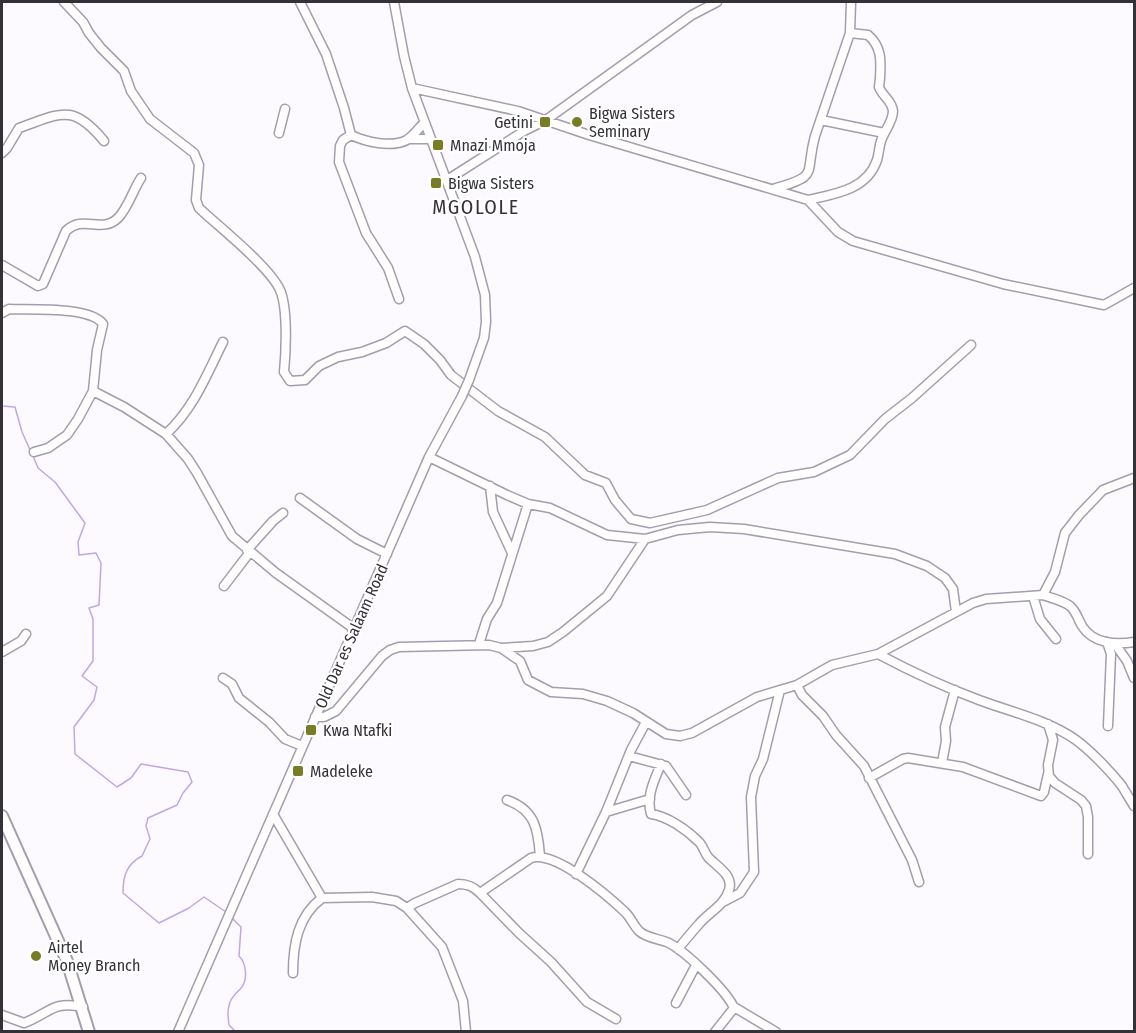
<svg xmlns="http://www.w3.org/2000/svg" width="1136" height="1033" font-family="'Fira Sans Condensed',sans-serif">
<rect width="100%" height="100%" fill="#fcfafe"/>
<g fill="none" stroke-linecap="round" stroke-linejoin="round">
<path stroke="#c1a6e9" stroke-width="1.5" d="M 2,397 L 2,406 L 15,407 L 22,432 L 31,452
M 33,456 L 38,468 L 55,482 L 85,523 L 78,542 L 79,555 L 96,553 L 101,563 L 99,605 L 89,608 L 93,619 L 93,661 L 82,676 L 97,687 L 94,700 L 74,727 L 75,754 L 117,787 L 131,778 L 141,764 L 188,772 L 192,782 L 183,793 L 177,805 L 148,818 L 146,826 L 150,839 L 142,856 C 126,864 123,877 123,893 L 159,923 L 189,908 L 204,897 L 226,912
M 232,918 L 241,927 L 239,956 C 246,963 248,978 242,987 C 238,992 233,995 230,1002 C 227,1010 228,1017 229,1025 L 236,1032"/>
<g stroke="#a49dae" stroke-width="11">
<path id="minor" d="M 64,2 L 83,22 L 89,33 L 101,48 L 124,71 L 131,91 L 150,119 L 194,153 L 199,165 L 196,200 L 199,208 C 219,227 269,266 280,290 C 288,308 286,352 284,372 L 290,381 L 305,380 L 319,366 L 338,357 L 362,352 L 386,343 L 405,331 L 424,344 L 440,360 L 451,375 L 498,411 L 545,437 L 585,475 L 606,483 L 615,500 L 631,519 L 650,523 L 707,510 L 778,478 L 814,472 L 850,455 L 885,419 L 912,398 L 971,345
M 300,2 L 326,54 L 344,108 L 351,135
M 394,2 L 404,56 L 412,88 L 475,257 L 485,295 L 486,322 L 484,338 L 469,380
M 412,88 L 518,111 L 589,135 L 808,200 L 838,232 L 853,241 L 1003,284 L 1104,305 L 1134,288
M 821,120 L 884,133
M 279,133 L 285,109
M 351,135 L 343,140 L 340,146 L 339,162 L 366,233 L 388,268 L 399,299
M 351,135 C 366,142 391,148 407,140 C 413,136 419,128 424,123
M 408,139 L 431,139
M 2,153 L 7,148 L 19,128 C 60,114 72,102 104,141
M 447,180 L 524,131 L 546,120 L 692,15 L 717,2
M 773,189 C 821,175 804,176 815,136 L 850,33 L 851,2
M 808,200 C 835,194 867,190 877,160 C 879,154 879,147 881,141 C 884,131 893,122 893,111 C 892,100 882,96 879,87 C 879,86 880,79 880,78 C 881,61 882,47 868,35 L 850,33
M 2,265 L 38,286 L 43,284 L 66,231 C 83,214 102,234 118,218 C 128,208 133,190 141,178
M 2,313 L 9,309 C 30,310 90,306 103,324 L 97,350 L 93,391 L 78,419 L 67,435 L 48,448 L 34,452
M 93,391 L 124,407 L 166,434 L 188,459 L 197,473 L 232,536 L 276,573 L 353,628
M 166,434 C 194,408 206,376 223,342
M 429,457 L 507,495 L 528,504 L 550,508 L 607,535 L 645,539 L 678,530 L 710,527 L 744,529 L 895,554 L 927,566 L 945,578 L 953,589 L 956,612
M 490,486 L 493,512 L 512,553
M 300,498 L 357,539 L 387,554
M 247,550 L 273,521 L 283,513
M 224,586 L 250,552
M 1043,595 C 1051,598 1062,600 1070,606 C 1076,611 1078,619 1082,626 C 1093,644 1117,645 1134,642
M 1033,596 L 1040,619 L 1056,639
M 1107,642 L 1111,654 L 1108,726
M 479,644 L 487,619 L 497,603 L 528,504
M 1115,644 L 1127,661 L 1134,678
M 502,648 L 533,646 L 548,642 L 563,632 L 607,596 L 645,539
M 2,652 L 21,641 L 26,634
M 878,654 C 910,671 944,687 979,700 C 1011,712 1048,720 1076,740 C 1091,751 1111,772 1122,786 C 1126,793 1130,799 1134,806
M 223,678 L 232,684 L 239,698 L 269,722 L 285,739 L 302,746
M 797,685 L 802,695 L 823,716 L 836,735 L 864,766 L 912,860 L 919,882
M 315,717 L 324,717 L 336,711 L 382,656 L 390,650 L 399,647 L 489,645 L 501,648 L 520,661 L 528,680 L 551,692 L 583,694 L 607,701 L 633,713 L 666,734 L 680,736 L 692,733 L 757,697 L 797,685 L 832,665 L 878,654 L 973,603 L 986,599 L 1043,595 L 1055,572 L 1065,533 L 1079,515 L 1103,490 L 1134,478
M 1048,724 L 1053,740 L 1048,765 L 1049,776 L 1055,783 L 1081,800 L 1086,806 L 1088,817 L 1088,854
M 629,756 L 666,766 L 686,795
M 942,763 L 946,741 L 945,727 L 955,690
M 661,764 C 654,781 646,796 651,814 C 667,816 687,830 698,841 C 703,845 704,852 708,857 C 716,866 734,875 729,890 C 724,906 709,912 699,924 C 692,932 685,940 678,949
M 869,778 L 903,759 L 908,758 L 963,767 L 1041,796 L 1044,792 L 1048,774
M 507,800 C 535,810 538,829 540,856
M 606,812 L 650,799
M 273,814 L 322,898 L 372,897 L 396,901 L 407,908 L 442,947 L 463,1001 L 466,1032
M 576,874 L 606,812 L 631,750 L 646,722
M 480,893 L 519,933 L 551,962 L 587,1002 L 616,1019
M 723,902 L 740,893 L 754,872 L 751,797 L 755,776 L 763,759 L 780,690
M 407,908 L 415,903 L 458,884 C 467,884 473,886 480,893 L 531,858 C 555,850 608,896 625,912 C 631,918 634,926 639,931 C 646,938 660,939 669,943 C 686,952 727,991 734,1008 L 715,1032
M 293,973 C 293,944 298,916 322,898
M 676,1003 L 696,965
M 734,1007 L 776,1032
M 2,1015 L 24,1023 C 49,1014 52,1000 83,1007
M 178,1032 L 429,457 L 462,396"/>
</g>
<g stroke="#a49dae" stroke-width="14">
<path id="major" d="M 2,816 L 67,961 L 89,1032"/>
</g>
<use href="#minor" stroke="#fff" stroke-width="8"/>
<use href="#major" stroke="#fff" stroke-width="10"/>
<g stroke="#a49dae" stroke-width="11" stroke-linecap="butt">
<path id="minor-bridge" d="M 462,396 L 469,380"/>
</g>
<use href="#minor-bridge" stroke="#fff" stroke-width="8"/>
</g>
<g fill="#777c25" stroke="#fff" stroke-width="2">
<rect x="539" y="116" width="12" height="12" rx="3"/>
<circle cx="577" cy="122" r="6"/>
<rect x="432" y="139" width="12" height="12" rx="3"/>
<rect x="430" y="177" width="12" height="12" rx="3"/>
<rect x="305" y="724" width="12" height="12" rx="3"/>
<rect x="292" y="765" width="12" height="12" rx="3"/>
<circle cx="36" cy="956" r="6"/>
</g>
<g text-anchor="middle" stroke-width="4.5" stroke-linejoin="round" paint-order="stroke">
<g font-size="16" fill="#343138" stroke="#fff" text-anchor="start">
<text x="589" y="119">Bigwa Sisters<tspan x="589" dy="18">Seminary</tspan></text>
<text x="533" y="128" text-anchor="end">Getini</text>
<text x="450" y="151">Mnazi Mmoja</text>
<text x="448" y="189">Bigwa Sisters</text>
<text x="323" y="736">Kwa Ntafki</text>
<text x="310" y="777">Madeleke</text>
<text x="48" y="953">Airtel<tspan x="48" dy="18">Money Branch</tspan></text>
</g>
<g font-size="16" fill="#343138" stroke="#fff">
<text transform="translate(351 636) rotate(-66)" y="6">Old Dar es Salaam Road</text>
</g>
<g font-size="20" letter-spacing="1.5" fill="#343138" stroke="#fff">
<text x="476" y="214">MGOLOLE</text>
</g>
</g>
<rect width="1136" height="1033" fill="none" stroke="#343138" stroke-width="6"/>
</svg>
